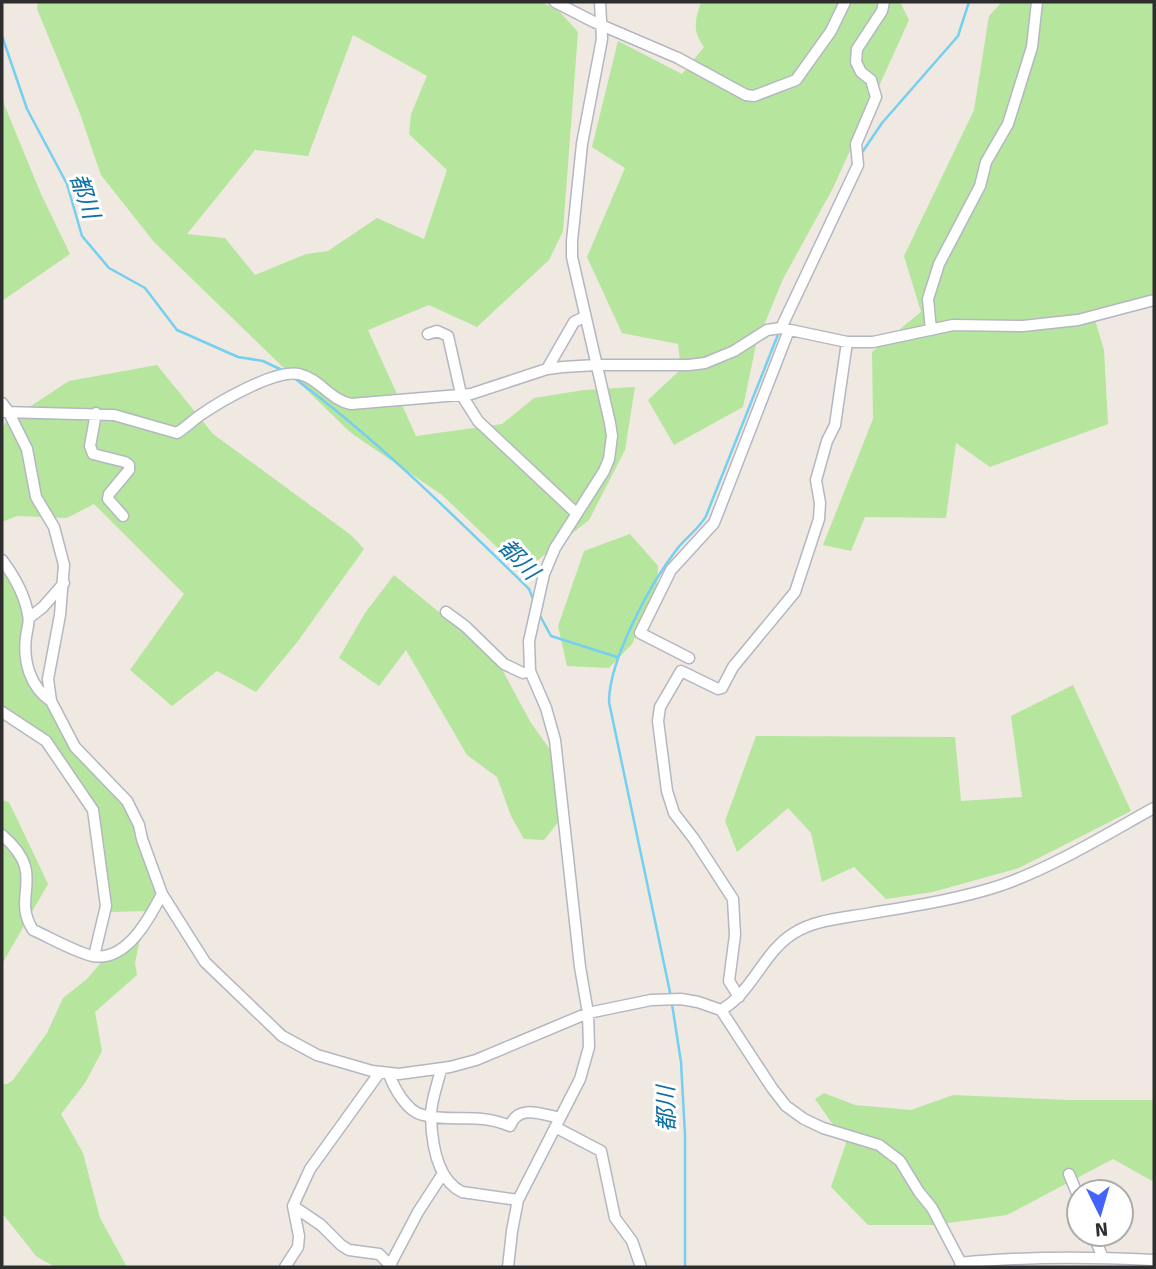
<svg xmlns="http://www.w3.org/2000/svg" width="1156" height="1269" font-family="Signika,'Noto Sans JP',sans-serif">
<rect width="100%" height="100%" fill="#efe9e1"/>
<path fill="#b6e59e" fill-rule="evenodd" d="M 38,2 L 542,2 L 560,12 L 578,32 L 563,231 L 549,260 L 477,327 L 429,305 L 368,330 L 416,436 L 502,424 L 534,398 L 584,390 L 635,387 L 625,450 L 589,520 L 529,567 L 499,549 L 442,495 L 351,433 L 154,242 L 101,175 L 79,111 L 37,9 ZM 353,35 L 427,76 L 411,114 L 409,134 L 447,170 L 424,239 L 377,218 L 328,251 L 306,254 L 255,275 L 225,238 L 187,234 L 255,150 L 308,156 Z
M 701,2 L 900,2 L 909,20 L 833,188 L 783,279 L 756,345 L 743,407 L 674,445 L 648,400 L 681,369 L 678,344 L 622,333 L 587,257 L 625,168 L 592,147 L 618,41 L 682,74 L 704,47 C 692,31 695,20 701,2 Z
M 1002,2 L 1154,2 L 1154,304 L 1093,313 L 1104,350 L 1108,424 L 990,467 L 956,443 L 946,518 L 865,517 L 851,551 L 823,545 L 873,419 L 872,352 L 921,312 L 904,256 L 974,110 L 989,16 Z
M 2,90 L 4,104 L 41,194 L 70,254 L 2,301 Z
M 157,365 L 213,434 L 351,535 L 364,549 L 298,641 L 256,692 L 217,671 L 172,706 L 130,670 L 184,594 L 94,504 L 67,518 L 17,516 L 2,522 L 2,429 L 5,423 L 69,381 Z
M 630,534 L 658,566 L 657,591 L 632,644 L 609,668 L 567,666 L 558,626 L 584,551 Z
M 2,568 L 12,578 L 24,612 L 21,653 L 61,718 L 128,805 L 156,889 L 149,911 L 109,912 L 97,812 L 47,738 L 2,709 Z
M 394,575 L 497,660 L 531,723 L 551,751 L 562,817 L 544,840 L 524,839 L 511,816 L 497,777 L 467,755 L 406,650 L 379,686 L 339,658 L 365,613 Z
M 1073,685 L 1131,811 L 1019,868 L 933,892 L 886,899 L 854,867 L 822,882 L 811,833 L 788,808 L 737,852 L 725,821 L 756,736 L 955,737 L 961,801 L 1022,797 L 1011,716 Z
M 2,800 L 9,802 L 48,884 L 2,964 Z
M 141,934 L 135,963 L 137,975 L 95,1012 L 102,1051 L 85,1083 L 61,1114 L 83,1153 L 100,1218 L 127,1267 L 55,1267 L 36,1256 L 2,1213 L 2,1084 L 7,1084 L 13,1080 L 47,1033 L 63,998 L 87,979 L 103,960 Z
M 824,1093 L 855,1105 L 911,1110 L 953,1095 L 1069,1100 L 1154,1100 L 1154,1182 L 1113,1159 L 1007,1215 L 933,1225 L 868,1225 L 831,1187 L 846,1143 L 815,1099 Z"/>
<g fill="none" stroke-linecap="round" stroke-linejoin="round">
<path stroke="#75cff0" stroke-width="2.5" d="M 2,36 L 27,109 L 67,184 L 82,236 L 109,268 L 145,288 L 177,330 L 238,357 L 263,361 L 286,372
M 861,154 L 882,123 L 958,36 L 969,2
M 294,378 C 379,441 453,515 529,589 L 534,601
M 539,614 L 551,636 L 617,657
M 671,997 L 609,702 C 609,660 650,584 677,549 C 686,537 699,529 706,516 L 779,332
M 672,1004 L 681,1062 L 685,1135 L 685,1267"/>
<g stroke="#b4b7c1" stroke-width="13">
<path id="minor" d="M 555,2 L 594,22 L 678,58 L 746,95 L 754,96 L 796,80 L 831,31 L 845,2
M 781,328 L 858,165 L 856,144 L 876,97 L 871,80 L 861,72 L 856,62 L 857,49 L 882,11 L 884,2
M 931,330 L 928,299 L 939,264 L 980,186 L 986,162 L 1008,124 L 1032,47 L 1037,2
M 428,334 L 437,331 L 448,336 L 461,394 L 478,421 L 576,513
M 547,369 L 574,322 L 584,317
M 2,403 L 8,411 L 27,449 L 36,497 L 54,527 L 64,565 L 60,615 L 48,679 L 51,701 L 75,747 L 127,801 L 139,825 L 142,839 L 162,894 L 205,962 L 282,1036 L 317,1055 L 372,1071 L 399,1074 L 450,1067 L 476,1060 L 588,1013 L 651,1000 L 681,999 L 698,1002 L 721,1010 L 772,1088 L 786,1106 L 804,1119 L 823,1128 L 879,1145 L 900,1161 L 919,1192 L 932,1208 L 963,1267
M 4,412 L 114,415 L 177,433 C 185,428 191,422 199,416 C 219,402 275,369 299,374 C 320,379 330,400 351,404 L 471,394 L 547,369 L 563,367 L 596,365 L 689,365 L 705,363 L 734,351 L 767,330 L 781,328 L 847,342 L 873,342 L 953,325 L 1023,326 L 1078,320 L 1154,300
M 96,413 L 90,446 L 93,454 L 125,462 L 129,465 L 129,470 L 109,494 L 108,499 L 123,516
M 2,560 C 14,576 25,594 28,615 C 30,622 27,629 26,637 C 23,661 30,687 51,701
M 446,612 L 465,626 L 504,664 L 523,673 L 530,671
M 29,618 L 43,607 L 64,583
M 689,658 L 640,633 L 671,570 L 714,523 L 789,330
M 2,712 L 46,741 L 93,810 L 106,906 L 94,956
M 2,835 C 49,875 10,895 33,930 C 49,937 77,953 93,956 C 127,962 150,917 162,894
M 739,997 L 729,981 L 735,935 L 733,899 L 694,839 L 674,813 L 667,791 L 658,721 L 660,707 L 681,671 L 718,689 L 722,688 L 733,667 L 795,592 L 819,519 L 820,503 L 816,480 L 827,441 L 835,425 L 847,342
M 721,1010 C 753,992 763,952 794,933 C 816,919 846,918 871,913 C 914,906 960,899 1002,885 C 1055,866 1105,835 1154,808
M 441,1069 C 438,1084 430,1102 431,1118 C 432,1144 437,1180 462,1192 L 518,1200
M 389,1074 C 394,1088 407,1112 423,1115 C 453,1123 477,1112 510,1126 C 518,1104 541,1114 560,1118
M 555,1127 L 601,1151 L 615,1218 L 632,1241 L 641,1267
M 1069,1174 L 1079,1198
M 293,1206 L 321,1225 L 341,1245 L 349,1250 L 379,1254 L 392,1267
M 1093,1234 L 1103,1258
M 960,1263 C 1024,1256 1090,1257 1154,1260
M 285,1267 L 298,1247 L 299,1236 L 293,1206 L 310,1169 L 380,1072
M 389,1267 L 418,1212 L 442,1175
M 508,1267 L 512,1231 L 518,1200 L 580,1079 L 589,1047 L 588,1013 L 580,967 L 555,740 L 546,708 L 530,671 L 529,641 L 544,574 L 555,548 L 604,471 L 609,459 L 612,436 L 610,423 L 572,257 L 572,241 L 582,144 L 602,39 L 600,2"/>
</g>
<use href="#minor" stroke="#fff" stroke-width="10"/>
</g>
<g text-anchor="middle" stroke-width="6" stroke-linejoin="round" paint-order="stroke">
<g font-size="23" font-style="italic" fill="#0d6fa3" stroke="#fff">
<text transform="translate(85 196) rotate(71)" y="8">都川</text>
<text transform="translate(519 559) rotate(46)" y="8">都川</text>
<text transform="translate(666 1109) rotate(-91)" y="8">都川</text>
</g>
</g>
<rect width="1156" height="1269" fill="none" stroke="#2e2e2e" stroke-width="7"/>
<g transform="translate(1100 1213) rotate(175)"><circle r="33" fill="#ffffff" stroke="#ababab" stroke-width="2"/>
<path d="M0-5L12 26L0 18L-12 26Z" fill="#4264fb"/>
<text y="-10" font-size="19" font-weight="bold" text-anchor="middle" fill="#2e2e2e">N</text>
</g>
</svg>
